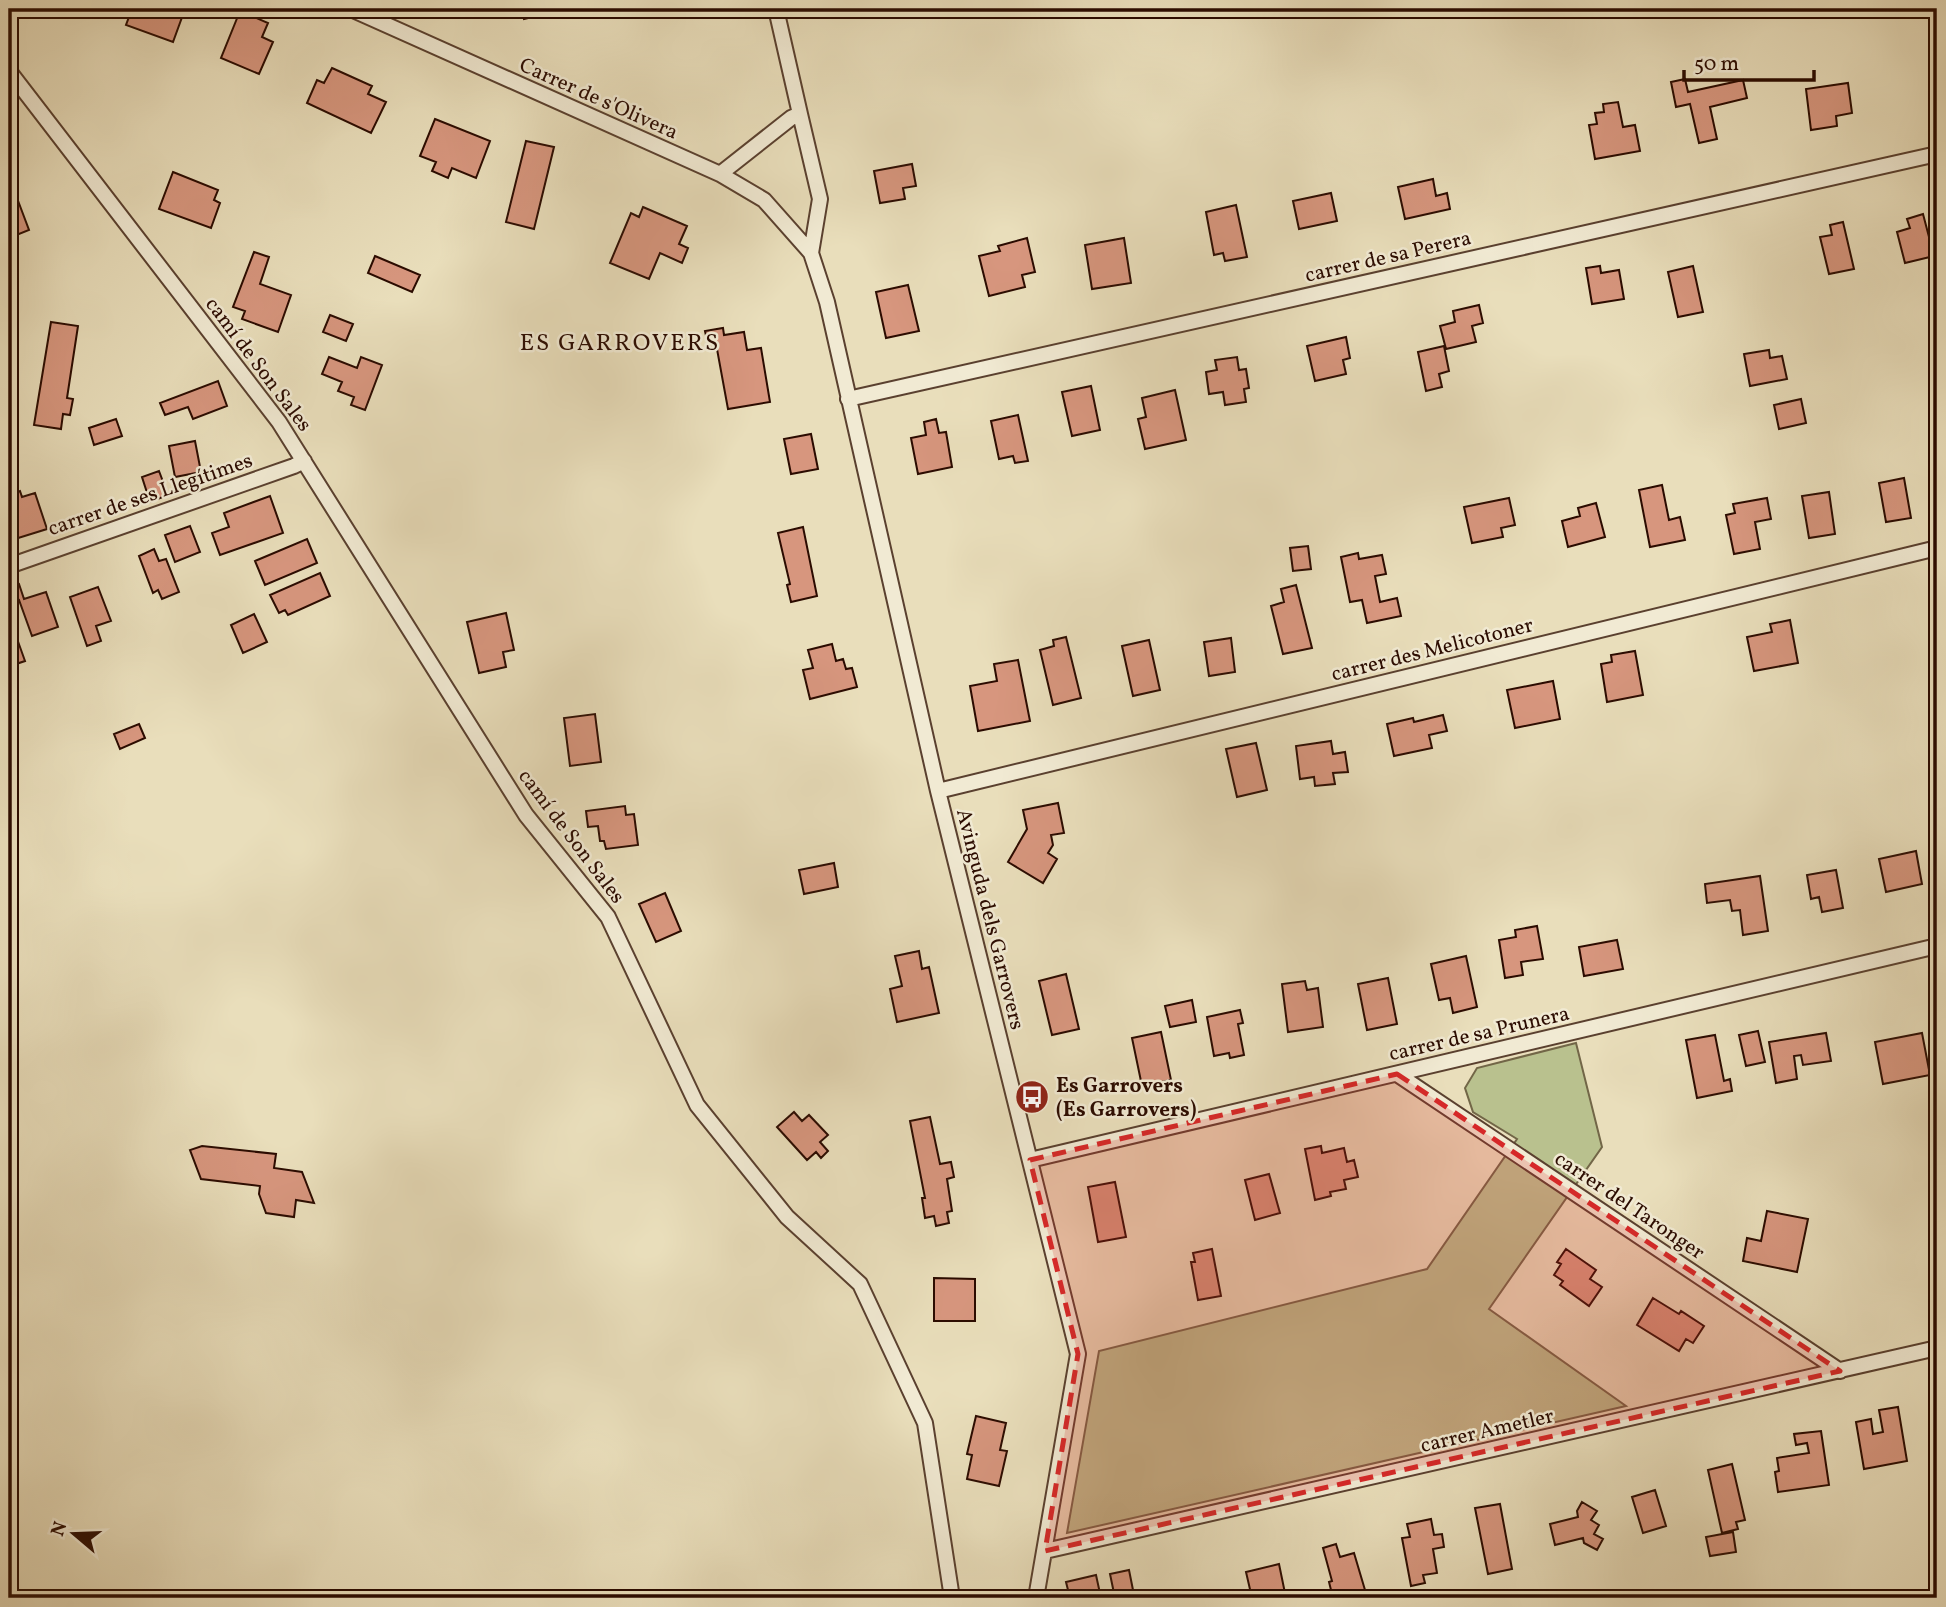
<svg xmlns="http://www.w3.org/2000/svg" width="1946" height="1607" font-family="Vollkorn,serif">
<rect width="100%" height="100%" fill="#e9debb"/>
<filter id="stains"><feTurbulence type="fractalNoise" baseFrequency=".00286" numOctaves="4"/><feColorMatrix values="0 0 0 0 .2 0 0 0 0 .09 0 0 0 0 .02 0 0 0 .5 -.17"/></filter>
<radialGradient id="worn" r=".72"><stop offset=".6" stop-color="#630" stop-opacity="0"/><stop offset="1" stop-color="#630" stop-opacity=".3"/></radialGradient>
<path fill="#b9c18e" stroke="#726647" stroke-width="2" d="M 1576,1043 L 1602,1147 L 1489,1309 L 1626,1406 L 1067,1533 L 1099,1351 L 1427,1269 L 1517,1139 L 1473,1112 L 1465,1088 L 1477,1068 Z"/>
<path fill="#d7967e" stroke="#2b0b00" stroke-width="2" d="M 132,9 L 185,9 L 173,42 L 126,25 Z
M 522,9 L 552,9 L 553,12 L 524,19 Z
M 240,11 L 268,23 L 262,37 L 273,42 L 259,74 L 221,58 Z
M 332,68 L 372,86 L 368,94 L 386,102 L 371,133 L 307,103 L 317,80 L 324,83 Z
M 1685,79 L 1688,92 L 1743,80 L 1747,98 L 1710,107 L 1717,139 L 1699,143 L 1690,104 L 1676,107 L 1671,82 Z
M 1848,83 L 1852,113 L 1836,116 L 1837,126 L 1811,130 L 1806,89 Z
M 1618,102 L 1623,127 L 1635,125 L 1640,151 L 1595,159 L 1589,125 L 1597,124 L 1595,113 L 1604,112 L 1603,104 Z
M 435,119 L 490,141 L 476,178 L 452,168 L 448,178 L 432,171 L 436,162 L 420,156 Z
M 526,141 L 554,147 L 534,229 L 506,222 Z
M 912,164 L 916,186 L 903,188 L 905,199 L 880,203 L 874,171 Z
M 173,172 L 218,190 L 214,200 L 220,203 L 211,228 L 159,209 Z
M 1433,179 L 1436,196 L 1447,193 L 1450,209 L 1405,219 L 1398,187 Z
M 1331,193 L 1337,221 L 1299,229 L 1293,201 Z
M 17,198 L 29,230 L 9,238 L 9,202 Z
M 1236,205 L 1247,257 L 1225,261 L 1223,253 L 1214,255 L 1206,212 Z
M 643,207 L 687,226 L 679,244 L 688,248 L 682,263 L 660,253 L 649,279 L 610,263 L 631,213 L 639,217 Z
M 1923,214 L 1934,256 L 1905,263 L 1897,232 L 1910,228 L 1907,219 Z
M 1843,222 L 1854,269 L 1829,274 L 1820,237 L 1832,235 L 1830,225 Z
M 1027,238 L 1035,272 L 1022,275 L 1025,287 L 989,296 L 979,256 L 1000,251 L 998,246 Z
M 1124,238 L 1131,283 L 1092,289 L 1085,245 Z
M 254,252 L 269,257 L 260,284 L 291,295 L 278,332 L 242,319 L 245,311 L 233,307 Z
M 375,256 L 420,275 L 412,292 L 368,273 Z
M 1600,266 L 1601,273 L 1619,270 L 1624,299 L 1592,304 L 1586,268 Z
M 1693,266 L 1703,312 L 1678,317 L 1668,272 Z
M 908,285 L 919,331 L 886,338 L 876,292 Z
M 1479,305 L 1483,323 L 1472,326 L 1476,342 L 1446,349 L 1440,326 L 1455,322 L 1453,311 Z
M 330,315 L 353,324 L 346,341 L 323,332 Z
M 51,322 L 78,326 L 67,398 L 73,399 L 70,415 L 63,414 L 61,429 L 34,425 Z
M 723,328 L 724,335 L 744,332 L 747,350 L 761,348 L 770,402 L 728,409 L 717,349 L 709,350 L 705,331 Z
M 1346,337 L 1350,358 L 1343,360 L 1346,374 L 1315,381 L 1307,346 Z
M 1444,346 L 1449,371 L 1439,374 L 1442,387 L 1426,391 L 1418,352 Z
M 1769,350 L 1770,358 L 1782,356 L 1787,379 L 1750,386 L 1744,354 Z
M 329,357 L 357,368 L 361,357 L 382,365 L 365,410 L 351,405 L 354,397 L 338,391 L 342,382 L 322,374 Z
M 1237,357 L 1239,370 L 1246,369 L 1249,388 L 1244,389 L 1246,402 L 1225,405 L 1223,392 L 1209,394 L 1206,372 L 1217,370 L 1215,360 Z
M 218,381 L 227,406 L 193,419 L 188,407 L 165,415 L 160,403 Z
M 1091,386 L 1100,430 L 1072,436 L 1062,392 Z
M 1175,390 L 1186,440 L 1145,449 L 1138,419 L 1146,417 L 1142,398 Z
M 1801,399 L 1806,423 L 1779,429 L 1774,405 Z
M 1018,415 L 1028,461 L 1015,463 L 1013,456 L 999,459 L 991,421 Z
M 116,419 L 122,436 L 94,445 L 89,428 Z
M 936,419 L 939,433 L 946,432 L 952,467 L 918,474 L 911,438 L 926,435 L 924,422 Z
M 811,434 L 818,469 L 791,474 L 784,439 Z
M 195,441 L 201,472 L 175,477 L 169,446 Z
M 159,471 L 168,495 L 150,502 L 142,477 Z
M 1904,478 L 1911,518 L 1886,522 L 1879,483 Z
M 1662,485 L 1669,520 L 1680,517 L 1685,540 L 1650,547 L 1639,490 Z
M 20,491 L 22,497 L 35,493 L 47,529 L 15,539 L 9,521 L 9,495 Z
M 1829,492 L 1835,534 L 1809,538 L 1802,496 Z
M 270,496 L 283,533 L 220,555 L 212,533 L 229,527 L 224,513 Z
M 1509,498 L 1515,525 L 1501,528 L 1503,537 L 1472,543 L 1464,507 Z
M 1767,498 L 1771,519 L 1755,522 L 1760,549 L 1734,554 L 1726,515 L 1735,513 L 1733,504 Z
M 1596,503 L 1605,537 L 1568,547 L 1562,521 L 1580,516 L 1578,508 Z
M 190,526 L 200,552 L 175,562 L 165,535 Z
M 803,527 L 817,596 L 791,602 L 787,585 L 790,584 L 778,533 Z
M 307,539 L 317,563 L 265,585 L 255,561 Z
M 1308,546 L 1311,569 L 1293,571 L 1290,548 Z
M 154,549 L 159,561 L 166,559 L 179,592 L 162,599 L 158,590 L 153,593 L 139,556 Z
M 1358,553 L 1359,559 L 1382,555 L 1386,574 L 1375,576 L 1380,602 L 1397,598 L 1401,616 L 1367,623 L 1362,600 L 1350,602 L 1341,557 Z
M 320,573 L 330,596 L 288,615 L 285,610 L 279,613 L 270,595 Z
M 19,584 L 24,599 L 46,592 L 58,627 L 32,636 L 19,600 L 12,602 L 9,591 L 9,587 Z
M 1296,585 L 1312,648 L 1283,654 L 1271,606 L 1284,602 L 1281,589 Z
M 98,587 L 111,621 L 96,626 L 101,641 L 87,646 L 70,597 Z
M 506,613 L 514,650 L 503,652 L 506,667 L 479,673 L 467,622 Z
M 254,614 L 267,642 L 243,653 L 231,625 Z
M 10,619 L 25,661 L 10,666 L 9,620 Z
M 1790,620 L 1798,663 L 1754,671 L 1747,637 L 1772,632 L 1770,624 Z
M 1066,637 L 1081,698 L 1053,705 L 1040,650 L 1054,646 L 1053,640 Z
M 1231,638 L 1235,672 L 1209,676 L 1204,642 Z
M 1149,640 L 1160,690 L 1133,696 L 1122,646 Z
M 832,644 L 836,661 L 843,659 L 846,669 L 852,668 L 857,687 L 810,699 L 803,670 L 813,668 L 808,650 Z
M 1635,651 L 1643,695 L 1607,702 L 1601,664 L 1612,662 L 1611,655 Z
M 1018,660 L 1030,721 L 978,731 L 970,686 L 997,681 L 994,664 Z
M 1553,681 L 1560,719 L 1515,728 L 1507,690 Z
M 595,714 L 601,762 L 570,766 L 564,718 Z
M 1443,715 L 1447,731 L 1429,735 L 1432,748 L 1394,756 L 1387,724 L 1413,718 L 1414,722 Z
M 139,724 L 145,738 L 120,749 L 114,734 Z
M 1331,741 L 1333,754 L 1345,752 L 1348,772 L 1333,773 L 1335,784 L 1315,786 L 1314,777 L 1300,779 L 1296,746 Z
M 1256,743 L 1267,790 L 1237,797 L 1226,749 Z
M 1058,803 L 1064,833 L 1051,835 L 1053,845 L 1048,853 L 1057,859 L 1043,883 L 1008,862 L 1027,829 L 1023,810 Z
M 625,806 L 626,815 L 634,814 L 638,845 L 606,849 L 604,841 L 600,841 L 598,826 L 588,827 L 586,811 Z
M 1916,851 L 1922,884 L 1886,892 L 1879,859 Z
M 834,863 L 838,887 L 804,894 L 799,870 Z
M 1836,870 L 1843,908 L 1822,912 L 1819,897 L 1811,899 L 1807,875 Z
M 1760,876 L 1768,931 L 1743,935 L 1740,910 L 1732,911 L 1730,900 L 1707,903 L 1705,884 Z
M 665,893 L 681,931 L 656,942 L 639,904 Z
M 1537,926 L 1543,959 L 1521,962 L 1523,975 L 1505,978 L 1499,940 L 1516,937 L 1515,930 Z
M 1617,940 L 1623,969 L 1584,976 L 1579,947 Z
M 919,951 L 922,969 L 929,967 L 939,1013 L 897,1022 L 890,989 L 902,986 L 895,956 Z
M 1466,956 L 1477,1007 L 1453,1013 L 1450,998 L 1439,1000 L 1431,964 Z
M 1066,974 L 1079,1029 L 1052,1035 L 1039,981 Z
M 1388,978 L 1397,1024 L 1367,1030 L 1358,984 Z
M 1305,981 L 1307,990 L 1318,988 L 1323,1027 L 1288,1032 L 1282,984 Z
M 1192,1000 L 1196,1022 L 1170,1027 L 1165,1006 Z
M 1240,1010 L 1243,1023 L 1238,1024 L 1244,1055 L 1230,1058 L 1229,1053 L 1214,1056 L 1207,1017 Z
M 1758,1031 L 1765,1062 L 1746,1066 L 1739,1035 Z
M 1161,1032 L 1171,1080 L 1142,1086 L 1132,1038 Z
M 1826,1033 L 1831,1061 L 1803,1065 L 1801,1055 L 1794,1056 L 1797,1079 L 1776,1083 L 1769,1042 Z
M 1922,1033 L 1930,1075 L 1883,1084 L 1875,1042 Z
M 1715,1035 L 1724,1081 L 1730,1079 L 1732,1091 L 1697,1098 L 1686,1040 Z
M 794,1112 L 802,1121 L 809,1115 L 828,1135 L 820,1142 L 828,1151 L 821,1158 L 816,1152 L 807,1160 L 777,1127 Z
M 930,1117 L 940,1164 L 951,1162 L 954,1177 L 947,1179 L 952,1211 L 947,1212 L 949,1223 L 936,1226 L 934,1216 L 925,1218 L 922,1198 L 925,1198 L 910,1121 Z
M 202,1146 L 276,1154 L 274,1168 L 302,1172 L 314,1203 L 296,1200 L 294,1217 L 266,1213 L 259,1194 L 260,1186 L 201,1179 L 190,1150 Z
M 1321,1146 L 1322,1153 L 1344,1148 L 1347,1162 L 1354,1160 L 1358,1177 L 1344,1180 L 1346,1189 L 1330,1192 L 1331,1196 L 1315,1200 L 1305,1149 Z
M 1269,1174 L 1280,1213 L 1255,1220 L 1245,1180 Z
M 1115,1182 L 1126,1237 L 1098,1242 L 1088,1187 Z
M 1767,1211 L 1808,1219 L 1797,1272 L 1743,1261 L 1747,1238 L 1761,1241 Z
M 1212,1249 L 1221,1296 L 1198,1300 L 1191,1262 L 1195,1262 L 1193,1253 Z
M 1566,1249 L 1596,1270 L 1590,1279 L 1602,1287 L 1589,1306 L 1560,1285 L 1563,1281 L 1554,1275 L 1561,1264 L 1557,1262 Z
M 934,1278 L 975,1279 L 975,1321 L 934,1321 Z
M 1653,1298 L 1679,1314 L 1681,1311 L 1704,1326 L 1693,1343 L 1686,1339 L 1679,1351 L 1637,1325 Z
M 1898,1407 L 1907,1461 L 1864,1469 L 1856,1422 L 1871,1419 L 1873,1434 L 1883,1432 L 1879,1410 Z
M 976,1416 L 1006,1423 L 1000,1450 L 1007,1451 L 999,1486 L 967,1479 L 972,1455 L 967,1454 Z
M 1821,1431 L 1829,1485 L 1778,1492 L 1775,1472 L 1779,1471 L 1777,1458 L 1809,1453 L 1807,1443 L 1796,1445 L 1794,1434 Z
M 1732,1464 L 1745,1520 L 1736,1522 L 1738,1529 L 1722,1533 L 1708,1470 Z
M 1655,1490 L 1666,1526 L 1643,1533 L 1632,1497 Z
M 1582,1502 L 1597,1511 L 1591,1520 L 1599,1525 L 1594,1534 L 1603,1539 L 1597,1550 L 1584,1543 L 1583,1538 L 1555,1545 L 1550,1524 L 1578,1517 L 1577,1511 Z
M 1500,1504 L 1512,1569 L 1488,1574 L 1475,1508 Z
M 1431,1519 L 1434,1535 L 1442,1534 L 1444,1547 L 1433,1549 L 1437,1573 L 1423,1575 L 1425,1583 L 1411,1586 L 1402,1538 L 1410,1537 L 1407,1524 Z
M 1733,1532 L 1736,1552 L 1710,1556 L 1706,1537 Z
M 1336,1544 L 1340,1557 L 1354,1553 L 1365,1590 L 1333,1598 L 1329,1582 L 1332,1581 L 1323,1548 Z
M 1279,1564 L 1286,1598 L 1252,1598 L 1246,1572 Z
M 1129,1570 L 1134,1595 L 1115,1598 L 1110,1574 Z
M 1096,1575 L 1101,1598 L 1070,1598 L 1066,1582 Z"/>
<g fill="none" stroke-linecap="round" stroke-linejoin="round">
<g stroke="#5a402f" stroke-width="18">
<path id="minor" d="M 351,9 L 720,174 L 764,200 L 811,253 L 827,302 L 938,791 L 1078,1354 L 1036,1598
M 9,71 L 279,422 L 526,815 L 608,917 L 697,1105 L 787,1217 L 860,1284 L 925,1423 L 952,1598
M 800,114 L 820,199 L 811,253
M 720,174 L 791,118 L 800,114 L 776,9
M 848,399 L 1937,154
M 9,566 L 294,466 L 304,461
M 938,791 L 1937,548
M 1397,1074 L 1840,1371
M 1030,1160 L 1937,946
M 1045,1551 L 1937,1348"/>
</g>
<use href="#minor" stroke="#f1ead3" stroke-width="14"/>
</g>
<path fill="#d62828" fill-opacity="0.2" stroke="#d62828" stroke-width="5" stroke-dasharray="14 9" stroke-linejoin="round" d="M 1397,1074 L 1840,1371 L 1045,1551 L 1078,1354 L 1030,1160 Z"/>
<defs>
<g id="bus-disc" transform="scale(1.75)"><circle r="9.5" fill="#8f2418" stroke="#f1ead3"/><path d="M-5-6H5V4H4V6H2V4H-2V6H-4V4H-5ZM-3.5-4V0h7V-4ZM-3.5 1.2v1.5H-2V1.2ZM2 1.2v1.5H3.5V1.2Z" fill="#fff"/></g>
</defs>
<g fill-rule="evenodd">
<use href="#bus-disc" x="1032" y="1097"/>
</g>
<g text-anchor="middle" stroke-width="5" stroke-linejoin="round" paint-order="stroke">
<g font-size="21" fill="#2b0b00" stroke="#f1ead3">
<text transform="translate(599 98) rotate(24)" y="7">Carrer de s'Olivera</text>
<text transform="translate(1388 256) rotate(-13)" y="7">carrer de sa Perera</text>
<text transform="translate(259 364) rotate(53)" y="7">camí de Son Sales</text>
<text transform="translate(150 494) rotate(-19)" y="7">carrer de ses Llegítimes</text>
<text transform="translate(1432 649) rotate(-14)" y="7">carrer des Melicotoner</text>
<text transform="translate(572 836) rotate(53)" y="7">camí de Son Sales</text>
<text transform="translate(991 919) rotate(76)" y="7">Avinguda dels Garrovers</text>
<text transform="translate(1479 1033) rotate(-13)" y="7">carrer de sa Prunera</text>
<text transform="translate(1630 1205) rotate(34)" y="7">carrer del Taronger</text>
<text transform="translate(1487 1430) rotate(-13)" y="7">carrer Ametler</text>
</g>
<g font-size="21" font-weight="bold" fill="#2b0b00" stroke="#f1ead3" text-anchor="start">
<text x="1056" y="1092">Es Garrovers<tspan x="1056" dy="24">(Es Garrovers)</tspan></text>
</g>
<g font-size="24" letter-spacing="2" fill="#2b0b00" stroke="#f1ead3">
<text x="620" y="350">ES GARROVERS</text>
</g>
</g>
<rect width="1946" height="1607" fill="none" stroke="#e9debb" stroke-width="35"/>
<rect x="10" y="10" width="1925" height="1586" fill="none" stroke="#2b0b00" stroke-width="3.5"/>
<rect x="18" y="18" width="1911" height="1572" fill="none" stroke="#2b0b00" stroke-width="2"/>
<g transform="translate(74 1534) rotate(289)" stroke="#f1ead3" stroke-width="5" paint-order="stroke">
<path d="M0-5L12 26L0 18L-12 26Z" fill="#2b0b00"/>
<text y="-10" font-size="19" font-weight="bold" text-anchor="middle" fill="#2b0b00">N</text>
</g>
<path d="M1684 70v10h130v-10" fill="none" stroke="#2b0b00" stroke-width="3.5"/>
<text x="1694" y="70" font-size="21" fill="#2b0b00" stroke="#f1ead3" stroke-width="5" paint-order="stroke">50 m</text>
<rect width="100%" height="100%" filter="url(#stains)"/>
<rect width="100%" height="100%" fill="url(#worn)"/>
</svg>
